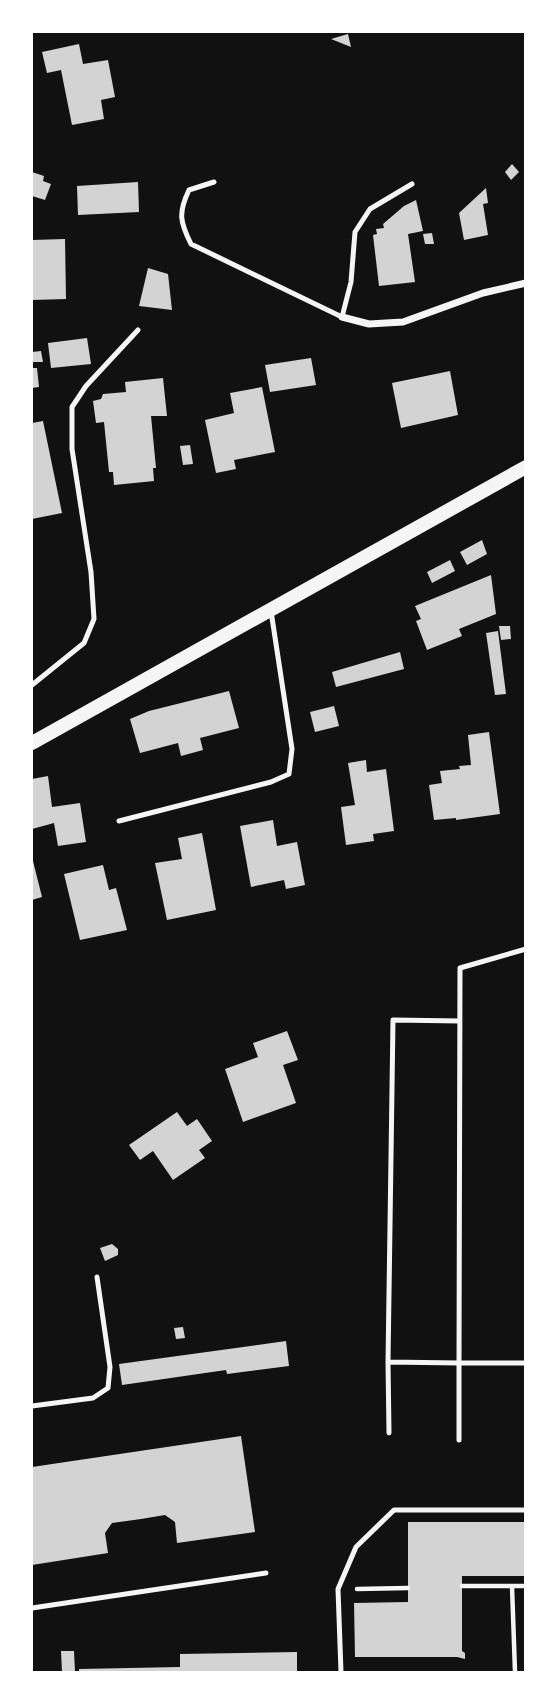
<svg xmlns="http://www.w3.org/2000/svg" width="557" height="1704" font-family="'Noto Sans',sans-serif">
<rect width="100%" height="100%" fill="#111"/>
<path fill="#d3d3d3" d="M 348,34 L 351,47 L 331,39 Z
M 79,44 L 83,64 L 108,60 L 115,97 L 101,100 L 104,119 L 72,125 L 61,70 L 47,73 L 42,52 Z
M 512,164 L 519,172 L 511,180 L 505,172 Z
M 32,172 L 44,176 L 43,181 L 51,184 L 45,200 L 32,196 Z
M 138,182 L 139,212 L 78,215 L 77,186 Z
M 486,188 L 488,203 L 483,204 L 488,235 L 464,240 L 459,213 Z
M 416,200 L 423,231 L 408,234 L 415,282 L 379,286 L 373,235 L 377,234 L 376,229 L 384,228 L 383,224 L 404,206 Z
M 432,233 L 434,244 L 425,244 L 423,234 Z
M 65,239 L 66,299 L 32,300 L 32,240 Z
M 148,268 L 168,274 L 172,310 L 139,306 Z
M 87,338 L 91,364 L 51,368 L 48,343 Z
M 41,351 L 43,362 L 32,362 L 32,352 Z
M 311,358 L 316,385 L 270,392 L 265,365 Z
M 32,368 L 37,368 L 39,387 L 32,388 Z
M 450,371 L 458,415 L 401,428 L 392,383 Z
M 163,378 L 167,416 L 151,416 L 156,468 L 153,468 L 154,481 L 114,485 L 113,472 L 109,472 L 104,422 L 96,423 L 93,401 L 101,399 L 103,394 L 126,392 L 125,382 Z
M 262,387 L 275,452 L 234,460 L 236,469 L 216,473 L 205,420 L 234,413 L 230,393 Z
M 43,421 L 62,513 L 32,519 L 32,423 Z
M 190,445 L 193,464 L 183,465 L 180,446 Z
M 482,540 L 487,554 L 467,565 L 460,552 Z
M 450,560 L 455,571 L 432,583 L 427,572 Z
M 491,575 L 496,614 L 459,629 L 462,636 L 427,650 L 416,621 L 421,619 L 415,606 Z
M 499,626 L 510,626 L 511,639 L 501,640 Z
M 498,631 L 506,694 L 495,695 L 486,633 Z
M 400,652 L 404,669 L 336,687 L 332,672 Z
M 229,691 L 239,728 L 200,738 L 203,750 L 181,756 L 178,743 L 140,753 L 130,719 L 149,711 Z
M 334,706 L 339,726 L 315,732 L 310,712 Z
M 489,732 L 500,814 L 456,820 L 456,818 L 434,820 L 429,785 L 442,783 L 440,771 L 460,769 L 459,766 L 471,765 L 468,735 Z
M 366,760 L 367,772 L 386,769 L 394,831 L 373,834 L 374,841 L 346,845 L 341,807 L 355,805 L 348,763 Z
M 48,776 L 52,807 L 80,803 L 86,842 L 58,846 L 54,823 L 32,829 L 32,779 Z
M 273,820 L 277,846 L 297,842 L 305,885 L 286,889 L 284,880 L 251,887 L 240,826 Z
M 202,833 L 216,910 L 167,920 L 155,863 L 182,859 L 178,838 Z
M 32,857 L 42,897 L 32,900 Z
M 103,865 L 109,890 L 116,888 L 127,930 L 80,940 L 64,874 Z
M 287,1031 L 298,1060 L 283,1065 L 296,1103 L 243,1122 L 225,1069 L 258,1057 L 253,1043 Z
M 177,1112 L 187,1126 L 197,1119 L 212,1141 L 199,1150 L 205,1158 L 173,1180 L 153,1151 L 140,1160 L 129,1145 Z
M 112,1244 L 118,1249 L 118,1255 L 105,1261 L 100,1248 Z
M 183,1327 L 185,1338 L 176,1339 L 174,1328 Z
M 286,1341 L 289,1366 L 227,1374 L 226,1370 L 122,1385 L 119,1364 Z
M 241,1436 L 255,1532 L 177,1543 L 175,1522 L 165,1515 L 141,1519 L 112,1523 L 105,1533 L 108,1553 L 32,1565 L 32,1467 Z
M 408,1522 L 526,1522 L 526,1576 L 462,1576 L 462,1651 L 465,1653 L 465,1659 L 457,1657 L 355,1657 L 354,1603 L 408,1602 Z
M 61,1651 L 74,1651 L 75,1672 L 62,1672 Z
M 297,1652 L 297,1672 L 79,1672 L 79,1669 L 180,1667 L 180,1654 Z"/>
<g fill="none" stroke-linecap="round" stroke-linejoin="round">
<path stroke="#f5f5f5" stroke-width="4.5" d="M 462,1586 L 512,1586
M 357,1589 L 408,1588
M 515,1672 L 512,1586 L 526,1586"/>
<path stroke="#f5f5f5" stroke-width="5" d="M 214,182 L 189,190 C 178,213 180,222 191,244 L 342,317 L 351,282 L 355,232 L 370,209 L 412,184
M 32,685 L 84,643 L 94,619 L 91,572 L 72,449 L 72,407 L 86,386 L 138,330
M 119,821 L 271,782 L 289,774 L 292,749 L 271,611
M 526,949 L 460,968 L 459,1363 L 526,1363
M 388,1362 L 389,1433
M 32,1406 L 93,1398 L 108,1388 L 110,1367 L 97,1277
M 459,1440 L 459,1363 L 388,1362 L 393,1020 L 460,1021
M 32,1608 L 266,1573
M 341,1672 L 338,1589 L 356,1547 L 394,1510 L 526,1510"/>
<path stroke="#f5f5f5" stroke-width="7" d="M 342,317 L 369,324 L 403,322 L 483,293 L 526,283"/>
<path stroke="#f5f5f5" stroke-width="14" d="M 32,743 L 526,467"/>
</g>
<rect width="557" height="1704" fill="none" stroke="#ffffff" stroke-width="66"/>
</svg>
